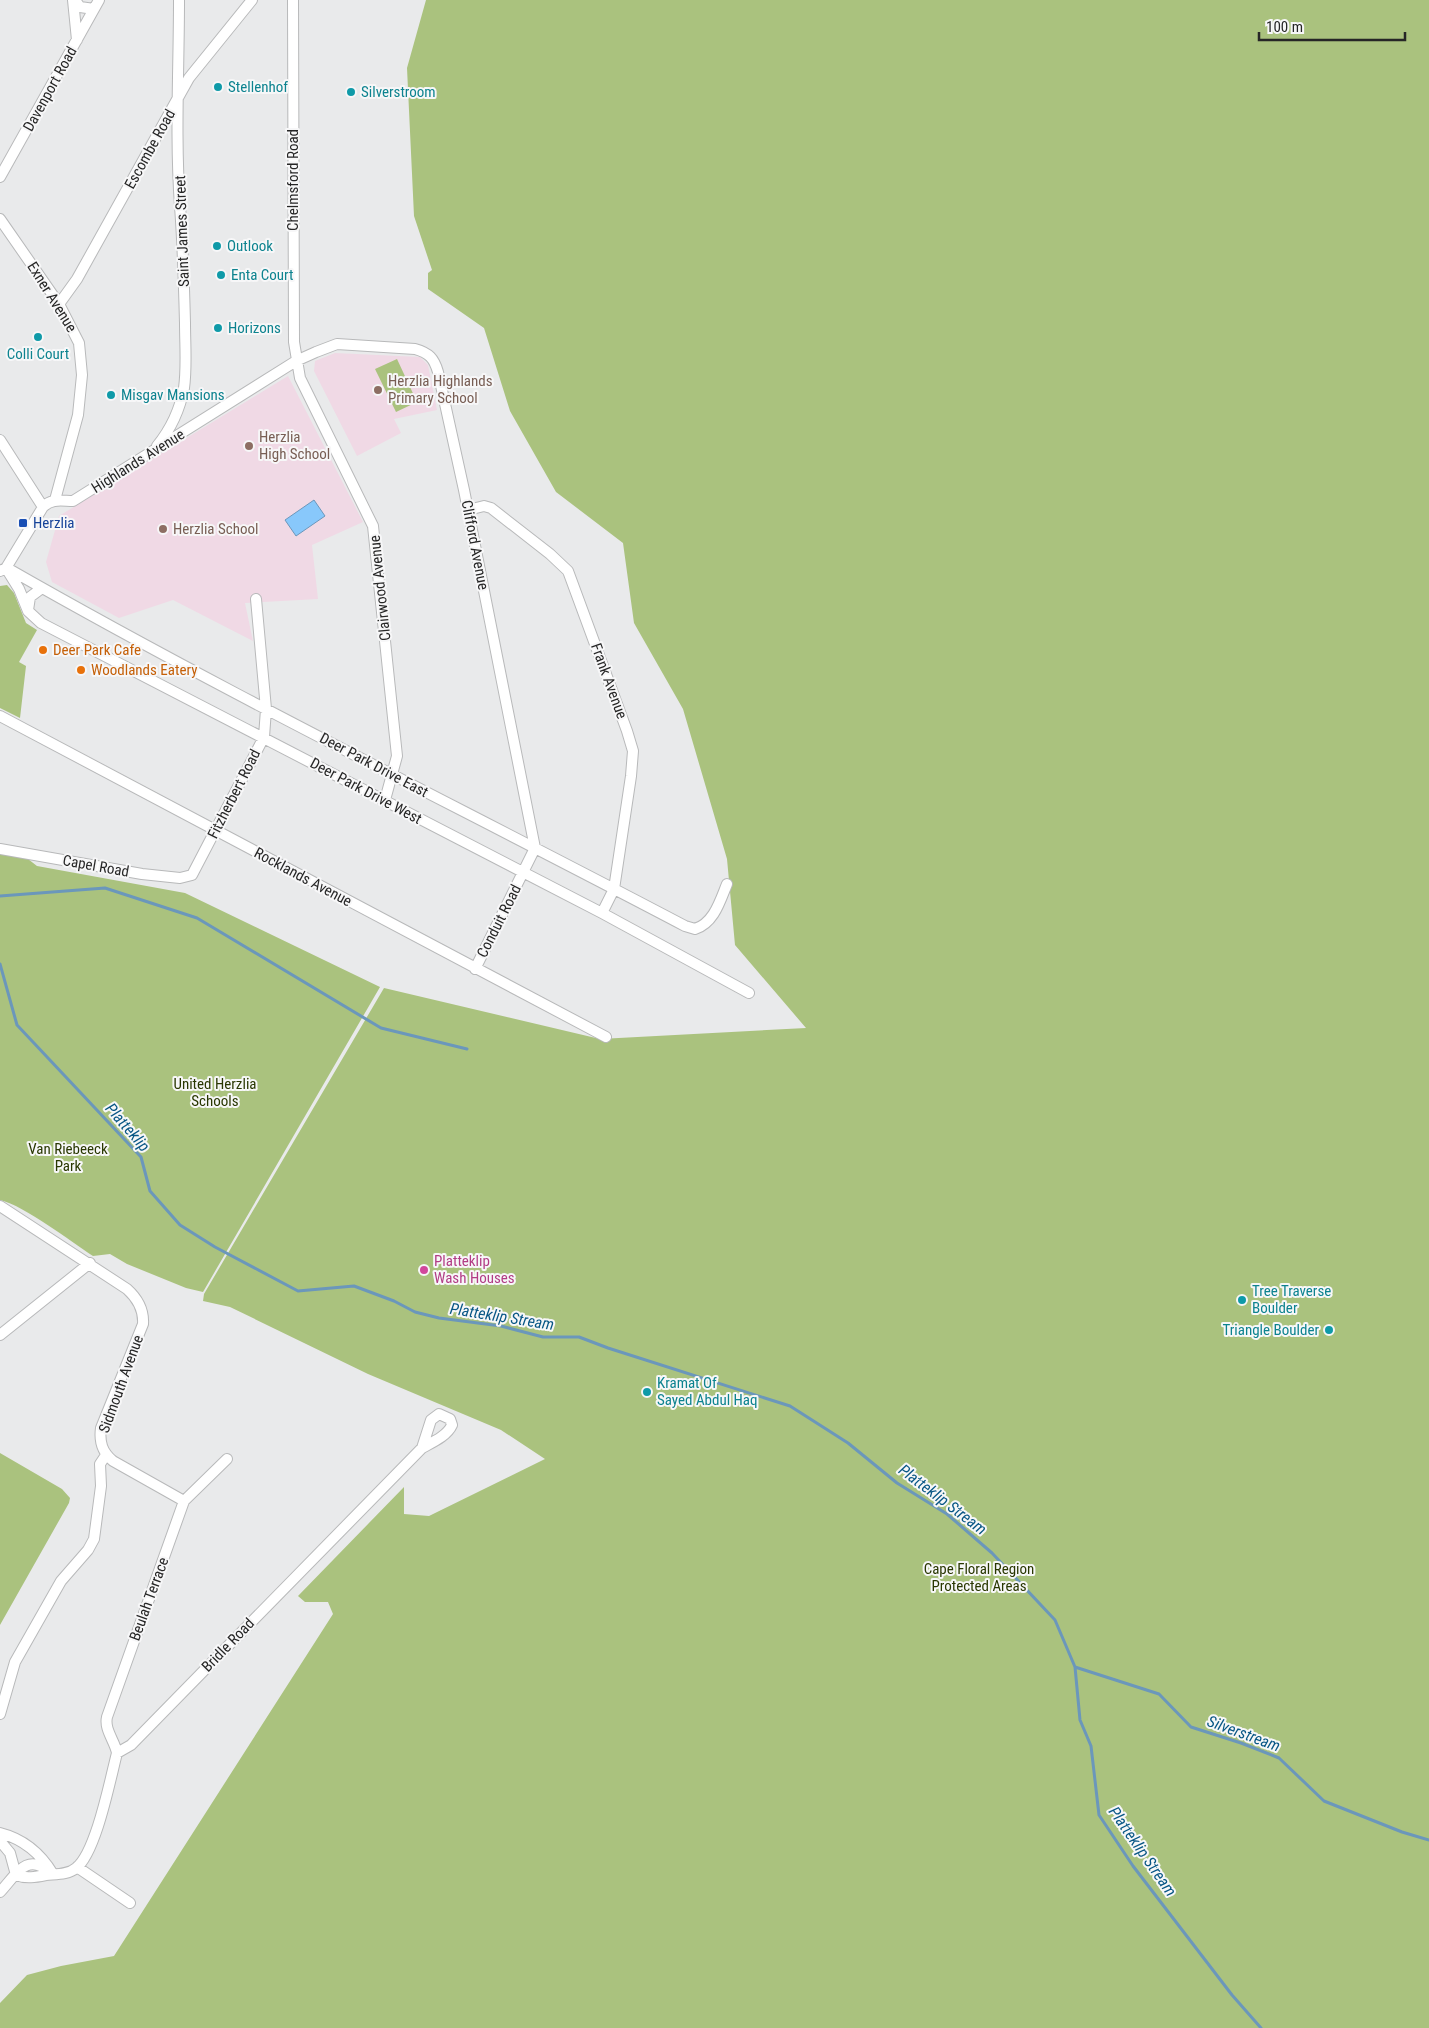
<svg xmlns="http://www.w3.org/2000/svg" width="1429" height="2028" font-family="'Roboto Condensed',sans-serif">
<rect width="100%" height="100%" fill="#e9eaeb"/>
<path fill="#f0d9e5" d="M 335,353 L 420,357 L 428,365 L 437,410 L 394,419 L 401,433 L 357,456 L 314,371 L 315,361 Z
M 288,376 L 363,522 L 312,545 L 318,599 L 245,603 L 253,641 L 173,600 L 119,618 L 52,582 L 46,562 L 59,516 Z"/>
<path fill="#aac27e" d="M 426,0 L 1429,0 L 1429,2028 L 0,2028 L 0,2003 L 27,1975 L 61,1966 L 114,1956 L 333,1614 L 328,1602 L 305,1602 L 298,1596 L 404,1487 L 404,1514 L 429,1516 L 545,1459 L 501,1430 L 368,1374 L 230,1307 L 203,1301 L 204,1294 L 384,988 L 600,1039 L 806,1028 L 735,945 L 727,859 L 683,709 L 634,623 L 623,543 L 556,492 L 510,411 L 484,328 L 428,289 L 428,273 L 432,270 L 414,216 L 407,68 Z
M 397,359 L 417,402 L 396,412 L 375,369 Z
M 7,585 L 14,593 L 26,623 L 37,630 L 19,662 L 26,666 L 20,718 L 0,708 L 0,586 Z
M 0,854 L 28,859 L 37,866 L 185,893 L 380,987 L 203,1292 L 186,1288 L 127,1264 L 110,1254 L 93,1256 C 70,1241 25,1206 0,1200 Z
M 0,1453 L 62,1489 L 70,1498 L 69,1503 L 0,1625 Z"/>
<path fill="#88c8fb" stroke="#6b97bb" d="M 314,500 L 325,516 L 296,536 L 285,520 Z"/>
<g fill="none" stroke-linecap="round" stroke-linejoin="round">
<path stroke="#6b97bb" stroke-width="3" d="M 0,896 L 105,888 L 197,918 L 381,1028 L 467,1049
M 0,964 L 17,1025 L 141,1157 L 150,1191 L 180,1225 L 215,1247 L 298,1291 L 354,1286 L 394,1301 L 415,1312 L 439,1318 L 501,1326 L 543,1337 L 579,1337 L 608,1348 L 790,1406 L 848,1443 L 897,1483 L 947,1514 L 992,1553 L 1055,1620 L 1075,1667 L 1080,1720 L 1091,1746 L 1099,1815 L 1133,1866 L 1232,1995 L 1261,2028
M 1075,1667 L 1159,1694 L 1191,1727 L 1241,1743 L 1279,1758 L 1324,1801 L 1402,1832 L 1429,1840"/>
<g stroke="#b8b9ba" stroke-width="12">
<path id="minor" d="M 73,0 L 77,40
M 75,0 L 80,7 L 94,9
M 293,0 L 294,342 L 300,378 L 373,526 L 397,756 L 385,800
M 0,177 L 99,0
M 0,219 L 59,304 L 79,343 L 82,375 L 78,415 L 55,500
M 59,304 L 77,279 L 189,78 L 252,0
M 0,440 L 43,507
M 157,446 C 170,430 180,409 184,388 C 187,367 185,345 185,323 C 184,284 183,245 180,206 C 175,137 179,68 179,0
M 468,510 L 484,506 L 491,508 L 550,554 L 568,571 L 627,731 L 633,751 L 631,776 L 614,889 L 602,913
M 6,568 L 19,589 L 28,611 L 41,623 L 602,913 L 749,993
M 7,568 C 229,695 459,807 685,926 L 695,929 C 714,923 720,901 727,884
M 0,571 L 6,568 L 43,507 C 52,498 62,501 73,501 L 296,361 L 316,352 L 337,344 L 415,349 C 429,353 434,358 438,372 L 464,490 L 535,848 L 475,969
M 28,610 L 30,597 L 42,588
M 0,716 L 606,1037
M 0,849 L 142,874 L 180,878 L 192,875 L 264,737 L 266,709 L 256,599
M 0,1206 L 127,1289 C 137,1298 144,1309 143,1324 L 101,1428 C 99,1442 102,1452 113,1461 L 184,1501
M 0,1335 L 90,1263
M 439,1414 L 450,1419 L 452,1425 C 447,1436 433,1442 422,1448 L 431,1420 Z
M 0,1714 L 15,1662 L 61,1581 L 88,1550 L 94,1539 L 101,1486 L 100,1464 L 106,1455
M 117,1753 C 115,1741 104,1730 107,1717 L 184,1501 L 227,1459
M 0,1833 C 24,1839 41,1854 53,1874
M 0,1841 L 10,1853 L 16,1875
M 77,1867 L 130,1903
M 16,1875 C 26,1879 36,1877 46,1875 C 56,1874 68,1875 76,1868 C 96,1853 110,1780 117,1753 L 131,1745 L 422,1448
M 0,1892 C 16,1875 26,1852 50,1872"/>
</g>
<use href="#minor" stroke="#fff" stroke-width="10"/>
</g>
<g fill="#0f9aa8" stroke="#f7f7f8" stroke-width="2">
<circle cx="218" cy="87" r="5"/>
<circle cx="351" cy="92" r="5"/>
<circle cx="217" cy="246" r="5"/>
<circle cx="221" cy="275" r="5"/>
<circle cx="218" cy="328" r="5"/>
<circle cx="38" cy="337" r="5"/>
<circle cx="111" cy="395" r="5"/>
<circle cx="1242" cy="1300" r="5"/>
<circle cx="1329" cy="1330" r="5"/>
<circle cx="647" cy="1392" r="5"/>
</g>
<g fill="#8d6e63" stroke="#f7f7f8" stroke-width="2">
<circle cx="378" cy="390" r="5"/>
<circle cx="249" cy="446" r="5"/>
<circle cx="163" cy="529" r="5"/>
</g>
<rect fill="#1a4fb4" stroke="#f7f7f8" stroke-width="2" x="18" y="518" width="10" height="10" rx="2.5"/>
<g fill="#e8710a" stroke="#f7f7f8" stroke-width="2">
<circle cx="43" cy="650" r="5"/>
<circle cx="81" cy="670" r="5"/>
</g>
<circle fill="#d1479c" stroke="#f7f7f8" stroke-width="2" cx="424" cy="1270" r="5"/>
<g text-anchor="middle" stroke-width="4" stroke-linejoin="round" paint-order="stroke">
<g font-size="15" fill="#0d838f" stroke="#f7f7f8" text-anchor="start">
<text x="228" y="92">Stellenhof</text>
<text x="361" y="97">Silverstroom</text>
<text x="227" y="251">Outlook</text>
<text x="231" y="280">Enta Court</text>
<text x="228" y="333">Horizons</text>
<text x="38" y="359" text-anchor="middle">Colli Court</text>
<text x="121" y="400">Misgav Mansions</text>
<text x="1252" y="1296">Tree Traverse<tspan x="1252" dy="17">Boulder</tspan></text>
<text x="1319" y="1335" text-anchor="end">Triangle Boulder</text>
<text x="657" y="1388">Kramat Of<tspan x="657" dy="17">Sayed Abdul Haq</tspan></text>
</g>
<g font-size="15" fill="#262626" stroke="#f7f7f8">
<text transform="translate(50 89) rotate(-61)" y="5">Davenport Road</text>
<text transform="translate(150 149) rotate(-61)" y="5">Escombe Road</text>
<text transform="translate(293 180) rotate(-90)" y="5">Chelmsford Road</text>
<text transform="translate(182 231) rotate(-92)" y="5">Saint James Street</text>
<text transform="translate(52 297) rotate(58)" y="5">Exner Avenue</text>
<text transform="translate(138 461) rotate(-32)" y="5">Highlands Avenue</text>
<text transform="translate(475 545) rotate(79)" y="5">Clifford Avenue</text>
<text transform="translate(380 588) rotate(-96)" y="5">Clairwood Avenue</text>
<text transform="translate(609 681) rotate(70)" y="5">Frank Avenue</text>
<text transform="translate(374 765) rotate(28)" y="5">Deer Park Drive East</text>
<text transform="translate(366 791) rotate(28)" y="5">Deer Park Drive West</text>
<text transform="translate(234 794) rotate(-63)" y="5">Fitzherbert Road</text>
<text transform="translate(96 866) rotate(10)" y="5">Capel Road</text>
<text transform="translate(303 877) rotate(28)" y="5">Rocklands Avenue</text>
<text transform="translate(499 921) rotate(-63)" y="5">Conduit Road</text>
<text transform="translate(121 1384) rotate(-70)" y="5">Sidmouth Avenue</text>
<text transform="translate(149 1599) rotate(-70)" y="5">Beulah Terrace</text>
<text transform="translate(228 1645) rotate(-46)" y="5">Bridle Road</text>
</g>
<g font-size="15" fill="#785e54" stroke="#f7f7f8" text-anchor="start">
<text x="388" y="386">Herzlia Highlands<tspan x="388" dy="17">Primary School</tspan></text>
<text x="259" y="442">Herzlia<tspan x="259" dy="17">High School</tspan></text>
<text x="173" y="534">Herzlia School</text>
</g>
<g font-size="15" fill="#164399" stroke="#f7f7f8" text-anchor="start">
<text x="33" y="528">Herzlia</text>
</g>
<g font-size="15" fill="#c56008" stroke="#f7f7f8" text-anchor="start">
<text x="53" y="655">Deer Park Cafe</text>
<text x="91" y="675">Woodlands Eatery</text>
</g>
<g font-size="15" fill="#293701" stroke="#f7f7f8">
<text x="215" y="1089">United Herzlia<tspan x="215" dy="17">Schools</tspan></text>
<text x="68" y="1154">Van Riebeeck<tspan x="68" dy="17">Park</tspan></text>
<text x="979" y="1574">Cape Floral Region<tspan x="979" dy="17">Protected Areas</tspan></text>
</g>
<g font-size="15" fill="#b23c85" stroke="#f7f7f8" text-anchor="start">
<text x="434" y="1266">Platteklip<tspan x="434" dy="17">Wash Houses</tspan></text>
</g>
<g font-size="16" font-style="italic" fill="#085685" stroke="#f7f7f8">
<text transform="translate(128 1127) rotate(49)" y="6">Platteklip</text>
<text transform="translate(502 1316) rotate(9)" y="6">Platteklip Stream</text>
<text transform="translate(943 1499) rotate(37)" y="6">Platteklip Stream</text>
<text transform="translate(1244 1733) rotate(20)" y="6">Silverstream</text>
<text transform="translate(1143 1851) rotate(55)" y="6">Platteklip Stream</text>
</g>
</g>
<path d="M1259 32v8h146v-8" fill="none" stroke="#262626" stroke-width="2.5"/>
<text x="1266" y="32" font-size="15" fill="#262626" stroke="#f7f7f8" stroke-width="4" paint-order="stroke">100 m</text>
</svg>
